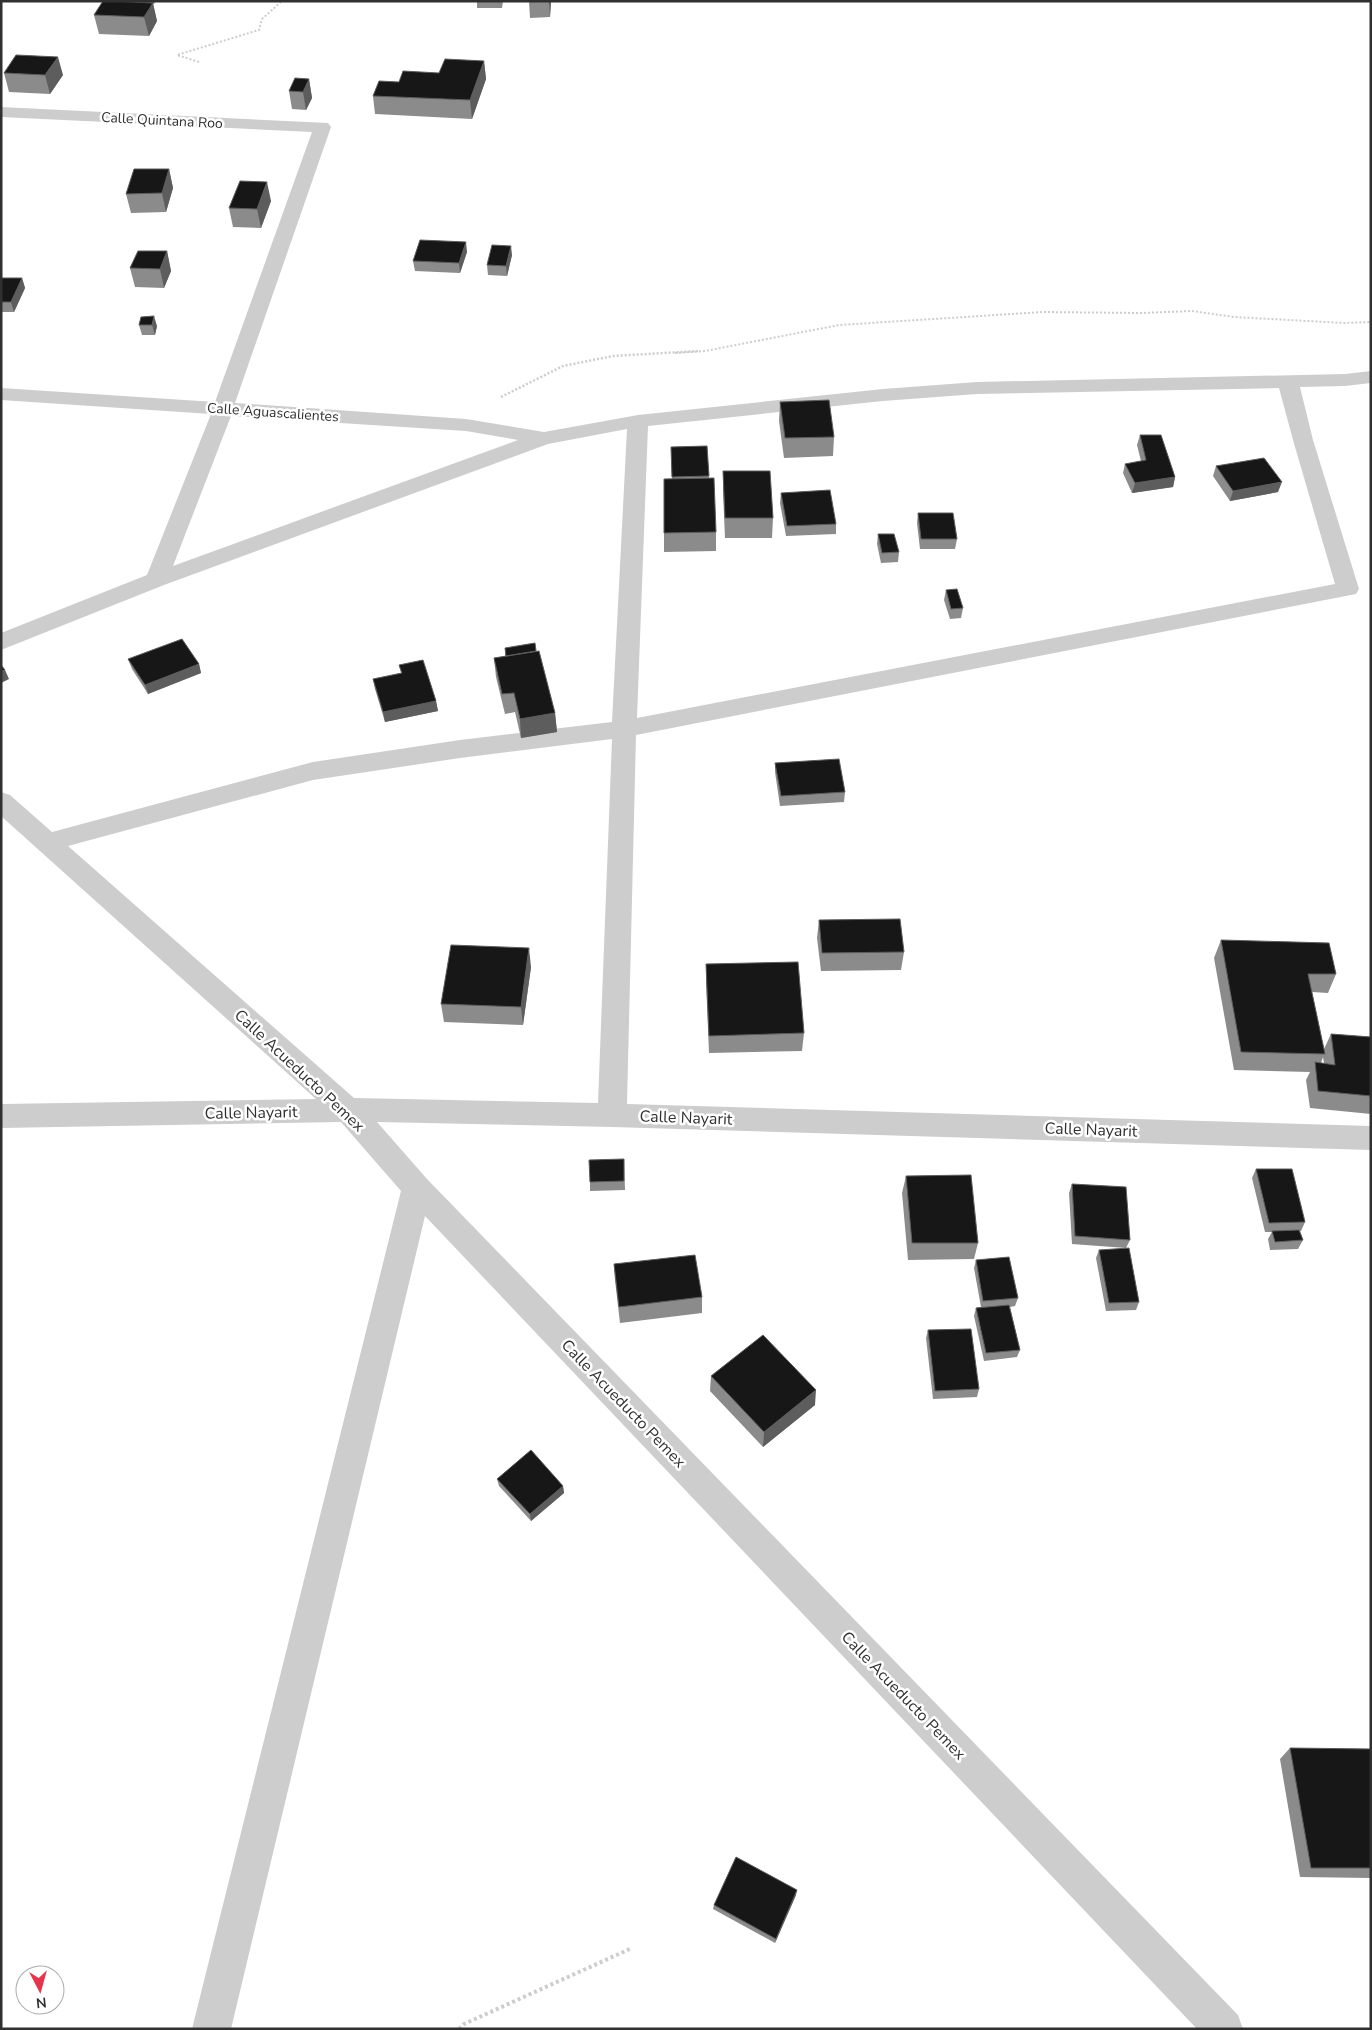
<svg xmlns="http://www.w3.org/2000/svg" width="1372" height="2030" font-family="'Nunito Sans',sans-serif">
<rect width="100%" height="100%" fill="#fff"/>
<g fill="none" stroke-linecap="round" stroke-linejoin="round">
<path stroke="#cdcdcd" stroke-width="2" stroke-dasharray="2 2" stroke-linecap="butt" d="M 199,62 L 177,55 L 259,30 L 262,19 L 282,1
M 675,353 L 705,351 L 839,325 L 1043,312 L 1141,313 L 1192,311 L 1234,317 L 1344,323 L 1371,322"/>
<path stroke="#cdcdcd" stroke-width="2.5" stroke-dasharray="2 2" stroke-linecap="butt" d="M 501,397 L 563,366 L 613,356 L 698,351"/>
<path stroke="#cdcdcd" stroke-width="4" stroke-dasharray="3 3" stroke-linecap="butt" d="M 459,2029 L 464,2024 L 632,1948"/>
<path fill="#cdcdcd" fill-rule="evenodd" d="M 1,107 L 328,123 L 331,127 L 235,403 L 466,419 L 544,432 L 638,415 L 883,389 L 977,382 L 1345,374 L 1371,371 L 1371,383 L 1345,386 L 1300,387 L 1313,440 L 1359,589 L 1356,594 L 636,735 L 627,1104 L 1371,1126 L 1371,1150 L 612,1127 L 377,1122 L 427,1179 L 1238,2015 L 1243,2029 L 1197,2029 L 425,1216 L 231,2029 L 192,2029 L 401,1191 L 341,1122 L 1,1128 L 1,1104 L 316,1099 L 1,816 L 1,792 L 10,795 L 52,832 L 313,762 L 460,740 L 612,722 L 627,429 L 548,444 L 164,585 L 1,650 L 1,633 L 147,575 L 211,414 L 1,400 L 1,388 L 215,402 L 312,132 L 1,117 ZM 1279,388 L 1293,440 L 1335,584 L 637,718 L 648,426 L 883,401 L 977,394 ZM 231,416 L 466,431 L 518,440 L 173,566 ZM 612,739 L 598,1103 L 354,1098 L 68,846 L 313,780 L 460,758 Z"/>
</g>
<path fill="#8b8b8b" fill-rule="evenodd" d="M 103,1 L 156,1 L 154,4 L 153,4 L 157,21 L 149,36 L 99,34 L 94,15 Z
M 477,1 L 503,1 L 502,8 L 477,8 Z
M 529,1 L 551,1 L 550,17 L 530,18 Z
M 484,61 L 486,79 L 472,119 L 375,114 L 373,96 L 399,82 L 439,73 Z
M 4,73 L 63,75 L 50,94 L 9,92 Z
M 309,79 L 312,98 L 306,110 L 292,109 L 289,91 Z
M 169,169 L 173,188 L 166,212 L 131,213 L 126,194 Z
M 271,201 L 261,228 L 233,227 L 229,208 Z
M 167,251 L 171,271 L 164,288 L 135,287 L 130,268 Z
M 467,252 L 460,273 L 415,271 L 413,261 Z
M 512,255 L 507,276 L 488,275 L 487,265 Z
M 1,278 L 22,278 L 25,288 L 14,312 L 1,312 Z
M 141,317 L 157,326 L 155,335 L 142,335 L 139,325 Z
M 780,402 L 834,437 L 833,456 L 784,458 L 779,421 Z
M 1140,435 L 1175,477 L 1173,487 L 1132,493 L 1123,473 L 1125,464 L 1141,461 L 1137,445 Z
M 707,446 L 709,478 L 716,532 L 716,551 L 664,552 L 664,479 L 672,479 L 671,447 Z
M 1216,466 L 1278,492 L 1230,501 L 1213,476 Z
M 723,471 L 773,518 L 772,538 L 725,538 L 723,491 Z
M 781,493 L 836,524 L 836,534 L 786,536 L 780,503 Z
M 918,513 L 957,539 L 955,549 L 920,549 L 917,523 Z
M 878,534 L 899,552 L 898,562 L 881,563 L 877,544 Z
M 946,590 L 963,608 L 961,618 L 950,619 L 944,600 Z
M 505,648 L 536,651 L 555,713 L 557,732 L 521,738 L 515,712 L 505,714 L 496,677 L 494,658 L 505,656 Z
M 128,659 L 199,664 L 201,673 L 148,694 L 132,669 Z
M 399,665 L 436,701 L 438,711 L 385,722 L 375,689 L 373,679 L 401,673 Z
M 775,763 L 845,792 L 844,802 L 780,806 L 775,772 Z
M 819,920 L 904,952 L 901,970 L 821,971 L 817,938 Z
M 1221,940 L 1336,974 L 1328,993 L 1312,992 L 1324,1049 L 1331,1034 L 1371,1037 L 1371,1114 L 1310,1108 L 1306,1080 L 1310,1072 L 1234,1070 L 1214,958 ZM 1323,1057 L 1324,1063 L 1321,1063 Z
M 706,964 L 804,1033 L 802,1051 L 709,1053 L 706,982 Z
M 531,967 L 523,1025 L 444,1022 L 441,1004 Z
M 624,1159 L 625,1190 L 590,1191 L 590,1182 Z
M 1256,1169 L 1305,1222 L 1301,1231 L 1300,1231 L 1303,1240 L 1298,1249 L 1270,1250 L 1268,1239 L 1272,1232 L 1265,1232 L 1252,1178 Z
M 906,1176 L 978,1243 L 974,1259 L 908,1260 L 902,1193 Z
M 1072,1184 L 1130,1240 L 1126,1248 L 1072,1244 L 1069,1193 Z
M 1099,1250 L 1139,1302 L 1136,1310 L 1106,1311 L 1096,1258 Z
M 976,1260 L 1018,1298 L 1015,1306 L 1010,1307 L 1020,1350 L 1017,1357 L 984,1361 L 974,1316 L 976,1308 L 981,1307 L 974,1268 Z
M 614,1264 L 702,1297 L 702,1313 L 620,1323 L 615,1280 Z
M 928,1330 L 979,1389 L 977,1397 L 933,1399 L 926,1338 Z
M 711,1376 L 815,1405 L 763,1447 L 710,1391 Z
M 497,1479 L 563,1486 L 564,1493 L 531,1521 L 499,1486 Z
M 1290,1748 L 1371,1749 L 1371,1878 L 1300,1877 L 1280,1759 Z
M 796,1895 L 775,1943 L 713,1909 L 714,1905 Z"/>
<path fill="#5d5d5d" d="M 549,1 L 551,1 L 550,17 Z
M 153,3 L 157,21 L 149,36 L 144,17 Z
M 58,57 L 63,75 L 50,94 L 45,75 Z
M 484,61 L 486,79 L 472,119 L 470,100 Z
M 309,79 L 312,98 L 306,110 L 303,92 Z
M 169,169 L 173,188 L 166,212 L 162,193 Z
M 267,182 L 271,201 L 261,228 L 257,209 Z
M 466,242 L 467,252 L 460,273 L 459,263 Z
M 511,246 L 512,255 L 507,276 L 506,266 Z
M 167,251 L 171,271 L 164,288 L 160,269 Z
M 22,278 L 25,288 L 14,312 L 11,302 Z
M 154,316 L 157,326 L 155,335 L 152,325 Z
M 1175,477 L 1173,487 L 1132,493 L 1135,483 Z
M 1282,482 L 1278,492 L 1230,501 L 1233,491 Z
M 199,664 L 201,673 L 148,694 L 145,685 Z
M 5,670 L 9,679 L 1,683 L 1,671 Z
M 436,701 L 438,711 L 385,722 L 383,712 Z
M 555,713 L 557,732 L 521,738 L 520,719 Z
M 529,948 L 531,967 L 523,1025 L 521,1007 Z
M 816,1390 L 815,1405 L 763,1447 L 764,1432 Z
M 563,1486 L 564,1493 L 531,1521 L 530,1514 Z
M 797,1890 L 796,1895 L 775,1943 L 776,1939 Z"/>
<path fill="#171717" stroke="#5d5d5d" d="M 103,1 L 113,1 L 153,3 L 144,17 L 94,15 Z
M 16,55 L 58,57 L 45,75 L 4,73 Z
M 445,59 L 484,61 L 470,100 L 373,96 L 379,81 L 399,82 L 403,71 L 439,73 Z
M 295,78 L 309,79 L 303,92 L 289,91 Z
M 134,169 L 169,169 L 162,193 L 126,194 Z
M 240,181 L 267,182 L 257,209 L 229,208 Z
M 420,240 L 466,242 L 459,263 L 413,261 Z
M 492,245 L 511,246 L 506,266 L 487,265 Z
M 138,251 L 167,251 L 160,269 L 130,268 Z
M 1,278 L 22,278 L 11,302 L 1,302 Z
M 154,316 L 152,325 L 139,325 L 141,317 Z
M 829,400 L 834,437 L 785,438 L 780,402 Z
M 1140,435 L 1161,435 L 1175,477 L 1135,483 L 1125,464 L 1146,460 Z
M 707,446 L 709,476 L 672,477 L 671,447 Z
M 1264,458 L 1282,482 L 1233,491 L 1216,466 Z
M 723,471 L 770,471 L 773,518 L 725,518 Z
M 714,478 L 716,532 L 664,533 L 664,479 Z
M 830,490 L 836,524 L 787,526 L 781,493 Z
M 918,513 L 953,513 L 957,539 L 921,539 Z
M 878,534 L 894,534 L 899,552 L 882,553 Z
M 957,589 L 963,608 L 951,609 L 946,590 Z
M 182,639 L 199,664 L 145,685 L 128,659 Z
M 535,643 L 536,651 L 506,656 L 505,648 Z
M 539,651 L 555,713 L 520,719 L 514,693 L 502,694 L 494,658 Z
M 423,660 L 436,701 L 383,712 L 373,679 L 402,673 L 399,665 Z
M 1,665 L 5,670 L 1,671 Z
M 839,759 L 845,792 L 781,796 L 775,763 Z
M 900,919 L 904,952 L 822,953 L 819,920 Z
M 1221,940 L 1329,943 L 1336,974 L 1308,974 L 1325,1054 L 1241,1052 Z
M 451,945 L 529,948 L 521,1007 L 441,1004 Z
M 798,962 L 804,1033 L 709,1036 L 706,964 Z
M 1331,1034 L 1371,1037 L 1371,1096 L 1318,1091 L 1315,1062 L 1335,1065 Z
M 624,1159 L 624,1181 L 590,1182 L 589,1160 Z
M 1256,1169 L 1292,1169 L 1305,1222 L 1269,1223 Z
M 971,1175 L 978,1243 L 912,1243 L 906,1176 Z
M 1072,1184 L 1126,1187 L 1130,1240 L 1075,1236 Z
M 1299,1230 L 1303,1240 L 1275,1242 L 1272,1231 Z
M 1129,1248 L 1139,1302 L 1109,1303 L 1099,1250 Z
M 695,1255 L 702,1297 L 619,1307 L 614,1264 Z
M 1009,1257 L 1018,1298 L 983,1301 L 976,1260 Z
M 1009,1305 L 1020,1350 L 986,1353 L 976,1308 Z
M 971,1329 L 979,1389 L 935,1391 L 928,1330 Z
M 763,1335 L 816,1390 L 764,1432 L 711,1376 Z
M 531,1450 L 563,1486 L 530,1514 L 497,1479 Z
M 1290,1748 L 1371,1749 L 1371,1868 L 1311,1868 Z
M 736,1857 L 797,1890 L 776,1939 L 714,1905 Z"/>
<g text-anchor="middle" stroke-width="5" stroke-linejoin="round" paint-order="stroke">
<g font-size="14" fill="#303030" stroke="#fff">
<text transform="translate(162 120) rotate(3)" y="5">Calle Quintana Roo</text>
<text transform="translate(273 412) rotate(4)" y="5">Calle Aguascalientes</text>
</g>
<g font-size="16" fill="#303030" stroke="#fff">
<text transform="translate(300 1070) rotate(43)" y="6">Calle Acueducto Pemex</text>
<text transform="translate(251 1112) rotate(-1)" y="6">Calle Nayarit</text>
<text transform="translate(686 1117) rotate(2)" y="6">Calle Nayarit</text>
<text transform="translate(1091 1129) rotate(2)" y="6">Calle Nayarit</text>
<text transform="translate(624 1403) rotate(46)" y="6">Calle Acueducto Pemex</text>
<text transform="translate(904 1695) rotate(46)" y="6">Calle Acueducto Pemex</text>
</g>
</g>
<rect width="1372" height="2030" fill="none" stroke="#303030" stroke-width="5"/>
<g transform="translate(40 1990) rotate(174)"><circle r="24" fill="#ffffff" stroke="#acacac"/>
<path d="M0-4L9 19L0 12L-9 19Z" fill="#e4354c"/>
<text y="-8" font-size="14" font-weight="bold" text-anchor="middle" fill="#303030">N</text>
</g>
</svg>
